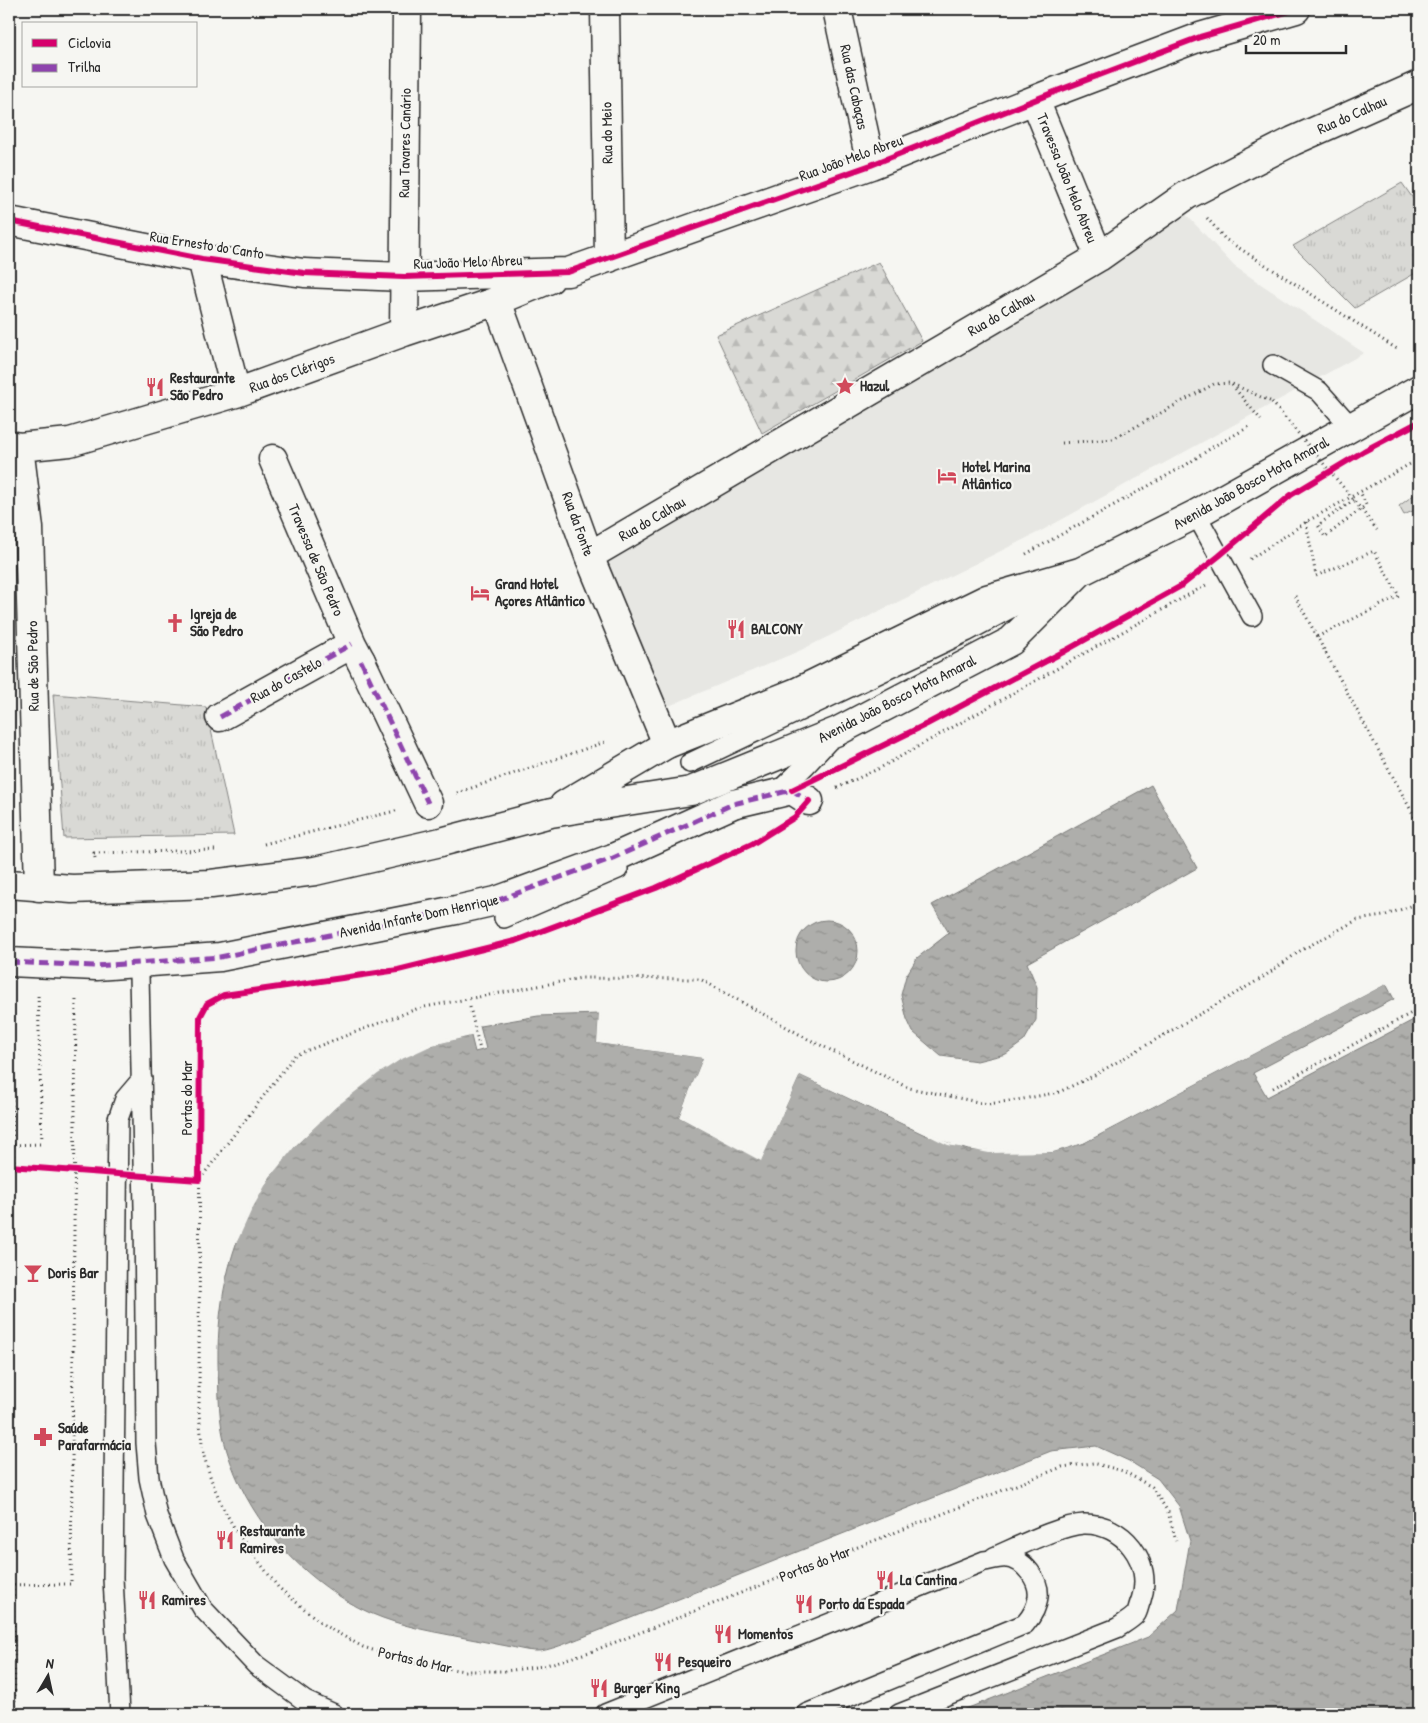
<svg xmlns="http://www.w3.org/2000/svg" width="1428" height="1723" font-family="'Patrick Hand',sans-serif">
<defs>
<pattern id="grass-tufts" width="24" height="20" patternUnits="userSpaceOnUse" patternTransform="scale(1.25)"><rect width="24" height="20" fill="#d9d9d5"/><path d="M3 7l-1-3M5 7V3M7 7l1-3M15 17l-1-3M17 17v-4M19 17l1-3" fill="none" stroke="#babab7"/></pattern>
<pattern id="forest-firs" width="22" height="20" patternUnits="userSpaceOnUse" patternTransform="scale(1.25)"><rect width="22" height="20" fill="#d9d9d5"/><path d="M5 1l3.5 6h-7zM16 11l3.5 6h-7z" fill="#babab7"/></pattern>
<pattern id="water-ripples" width="26" height="14" patternUnits="userSpaceOnUse" patternTransform="scale(1.25)"><rect width="26" height="14" fill="#aeaeab"/><path d="M2 4q2-2 4 0t4 0M15 11q2-2 4 0t4 0" fill="none" stroke="#8e8e8b"/></pattern>
</defs>
<rect width="100%" height="100%" fill="#f6f6f2"/>
<filter id="ink" filterUnits="userSpaceOnUse"><feTurbulence type="fractalNoise" baseFrequency=".02" numOctaves="2"/><feDisplacementMap in="SourceGraphic" scale="10" xChannelSelector="R" yChannelSelector="G"/><feConvolveMatrix kernelMatrix="1 2 1 2 8 2 1 2 1" color-interpolation-filters="sRGB"/></filter>
<g filter="url(#ink)">
<path fill="#e7e7e3" d="M 1181,209 L 1234,266 L 1364,353 L 1041,531 L 799,651 L 664,708 L 604,556 Z"/>
<path fill="url(#grass-tufts)" stroke="#828280" d="M 1402,183 L 1419,207 L 1419,271 L 1355,308 L 1293,246 Z
M 53,694 L 206,707 L 234,835 L 64,838 Z"/>
<path fill="url(#forest-firs)" stroke="#828280" d="M 879,262 L 922,341 L 762,433 L 716,335 Z"/>
<path fill="#d9d9d5" stroke="#828280" d="M 1419,491 L 1419,508 L 1404,515 L 1399,506 Z"/>
<path fill="url(#water-ripples)" stroke="#7a7a78" d="M 1151,785 L 1197,868 L 1027,963 L 1037,987 L 1036,1020 L 1024,1041 L 1006,1054 L 977,1061 L 941,1056 L 913,1032 L 907,1019 L 901,995 L 906,976 L 917,958 L 949,933 L 932,905 Z
M796 951a31 31 0 1 1 62 0a31 31 0 1 1-62 0Z
M 1386,984 L 1394,999 L 1253,1073 L 1267,1097 L 1419,1017 L 1419,1714 L 953,1714 L 1148,1637 L 1178,1610 L 1190,1541 L 1179,1506 L 1158,1479 L 1129,1461 L 1096,1446 L 1051,1451 L 583,1637 C 572,1641 547,1652 536,1651 C 527,1651 517,1648 507,1646 C 486,1642 465,1638 445,1634 C 412,1628 376,1619 347,1601 C 291,1567 246,1514 227,1451 C 218,1423 219,1392 218,1363 C 217,1298 232,1231 270,1177 C 285,1155 304,1137 323,1119 C 354,1089 392,1059 433,1045 C 445,1041 459,1039 471,1036 L 475,1052 L 486,1049 L 480,1026 L 538,1016 L 599,1014 L 597,1043 L 703,1058 L 679,1117 L 761,1160 L 800,1075 L 923,1134 L 968,1150 L 1053,1152 L 1084,1143 Z"/>
<path fill="#f6f6f2" d="M 1385,982 L 1386,984 L 1083,1143 L 1053,1152 L 989,1153 L 948,1145 L 800,1075 L 761,1161 L 679,1117 L 703,1058 L 597,1043 L 599,1012 L 601,1014 L 599,1041 L 704,1056 L 705,1059 L 682,1116 L 760,1157 L 797,1074 L 800,1073 L 949,1143 L 989,1150 L 1052,1149 L 1083,1141 Z
M 471,1034 L 471,1036 L 433,1045 L 400,1060 L 378,1074 L 336,1107 L 297,1144 L 270,1177 L 252,1209 L 237,1242 L 235,1241 L 250,1208 L 268,1176 L 295,1142 L 334,1105 L 376,1072 L 399,1058 L 432,1042 Z"/>
<g fill="none" stroke-linecap="round" stroke-linejoin="round">
<g stroke="#2b2b2b" stroke-width="22">
<path id="service" d="M 1273,365 L 1319,391 L 1351,427
M 1196,514 L 1252,616
M 690,763 L 966,632 L 1041,592
M 776,794 L 805,766 L 832,737
M 504,918 L 618,869
M 139,974 L 144,1208 L 146,1443 L 149,1478 L 157,1515 L 174,1559 L 203,1609 L 256,1665 L 305,1701 L 334,1714
M 120,1714 L 113,1578 L 118,1119 L 125,1099 L 142,1079
M 605,1714 L 984,1561 C 991,1560 1000,1557 1007,1558 C 1024,1559 1040,1581 1038,1597 C 1037,1608 1032,1616 1025,1624 L 806,1714
M 899,1714 L 1117,1628 C 1123,1624 1132,1619 1136,1614 C 1138,1611 1139,1604 1141,1600 C 1154,1562 1123,1523 1084,1524 C 1061,1525 1017,1547 994,1557"/>
</g>
<g stroke="#2b2b2b" stroke-width="31">
<path id="pedestrian" d="M 361,661 L 428,803
M 9,962 L 96,966 L 220,957 L 456,910 L 496,901 L 613,858 L 733,804 L 792,790 L 809,801"/>
</g>
<g stroke="#2b2b2b" stroke-width="31">
<path id="minor" d="M 605,9 L 609,258
M 837,9 L 871,165
M 1035,100 L 1099,257
M 9,221 L 202,259 L 304,273 L 404,277 L 568,272 L 871,165 L 1057,91 L 1200,37 L 1296,9
M 202,259 L 236,393
M 497,301 L 589,556 L 667,744
M 404,332 L 407,9
M 9,445 L 19,447 L 70,442 L 236,393 L 404,332 L 497,301 L 550,279
M 19,447 L 29,528 L 39,887
M 273,459 L 352,644 L 361,661
M 589,556 L 1099,257 L 1187,195 L 1293,141 L 1419,85
M 220,717 L 352,644"/>
</g>
<g stroke="#2b2b2b" stroke-width="31">
<path id="secondary" d="M 564,805 L 667,744 L 797,692 L 987,599 L 1080,572 L 1196,514 L 1419,389
M 9,884 L 72,889 L 211,884 L 315,871 L 441,842 L 551,813 L 691,791 L 838,731 L 1011,641 L 1080,572"/>
</g>
<path stroke="#2b2b2b" stroke-width="3" stroke-dasharray="1 4" stroke-linecap="butt" d="M 1207,218 L 1225,239 L 1397,349
M 1232,385 L 1261,420
M 1062,443 L 1113,439 L 1214,384 L 1230,383 L 1272,402
M 1354,500 L 1318,525 L 1325,537 L 1366,505 L 1360,491
M 1306,522 L 1316,576 L 1374,551 L 1399,596 L 1317,637
M 1026,554 L 1186,465 L 1214,446 L 1251,426
M 1250,559 L 1306,522 L 1419,459
M 1295,596 L 1419,825
M 837,788 L 880,768 L 1206,585
M 457,793 L 605,742
M 264,844 L 399,810
M 95,858 L 94,853 L 216,850
M 470,1007 L 480,1050
M 200,1017 L 199,1414 L 203,1453 L 211,1479 L 222,1506 L 236,1531 L 278,1587 L 325,1626 L 363,1647 L 415,1663 L 464,1671 L 505,1671 L 543,1666 L 593,1651 L 1062,1467 L 1093,1463 L 1123,1471 L 1152,1487 L 1168,1512 L 1176,1541
M 9,1035 L 14,1167
M 1273,1088 L 1419,1009
M 9,1145 L 42,1144 L 38,993
M 186,1179 L 199,1180
M 200,1179 L 295,1055 L 419,1008 L 581,978 L 700,979 L 808,1039 L 909,1088 L 988,1104 L 1023,1099 L 1059,1092 L 1093,1076 L 1262,978 L 1300,951 L 1357,920 L 1383,916 L 1419,903
M 9,1585 L 71,1584 L 76,996
M 13,1585 L 15,1714"/>
<use href="#service" stroke="#f6f6f2" stroke-width="19"/>
<use href="#pedestrian" stroke="#f6f6f2" stroke-width="28"/>
<use href="#minor" stroke="#f6f6f2" stroke-width="28"/>
<use href="#secondary" stroke="#f6f6f2" stroke-width="28"/>
<path stroke="#2b2b2b" stroke-width="3" stroke-dasharray="1 4" stroke-linecap="butt" d="M 1272,402 L 1354,500 L 1377,530"/>
<path stroke="#8e44ad" stroke-width="5" stroke-dasharray="10 5" stroke-linecap="butt" d="M 361,661 L 428,803
M 220,717 L 352,644
M 9,962 L 96,966 L 220,957 L 456,910 L 496,901 L 613,858 L 733,804 L 792,790 L 809,801 L 806,804"/>
<g stroke="#f6f6f2" stroke-width="9">
<path id="cycleway" d="M 9,221 L 202,259 L 304,273 L 404,277 L 568,272 L 871,165 L 1057,91 L 1200,37 L 1296,9
M 792,790 L 927,724 L 1065,651 L 1181,586 L 1219,556 L 1291,495 L 1364,451 L 1419,422
M 9,1166 L 199,1180 L 200,1017 L 207,1004 L 224,995 L 398,970 L 515,941 L 656,888 L 752,844 L 795,817 L 809,801"/>
</g>
<use href="#cycleway" stroke="#d6006c" stroke-width="6"/>
</g>
</g>
<defs>
<g id="sight-bare" transform="scale(1.5)"><path d="M0-6L1.8-2.2L6-1.7L2.9 1.2L3.7 5.4L0 3.3L-3.7 5.4L-2.9 1.2L-6-1.7L-1.8-2.2Z" fill="#d1495b" stroke="#f6f6f2" stroke-width="2.5" paint-order="stroke"/></g>
<g id="restaurant-bare" transform="scale(1.5)"><path d="M-5-6h1v4h1v-4h1v4h1v-4h1v5L-1.5 .5V6h-2V.5L-5-1ZM5-6V6H3V1.5H1.5Q1.5-4 5-6Z" fill="#d1495b" stroke="#f6f6f2" stroke-width="2.5" paint-order="stroke"/></g>
<g id="hotel-bare" transform="scale(1.5)"><path d="M-6-4.5h1.5V1H6V5H4.5V3h-9V5H-6ZM-4 0a1.8 1.8 0 1 1 3.6 0ZM.5 0V-2.5h3Q6-2.5 6 0Z" fill="#d1495b" stroke="#f6f6f2" stroke-width="2.5" paint-order="stroke"/></g>
<g id="church-bare" transform="scale(1.5)"><path d="M-1.2-6h2.4v3.5h3.3v2.4h-3.3V6h-2.4V-.1h-3.3v-2.4h3.3Z" fill="#d1495b" stroke="#f6f6f2" stroke-width="2.5" paint-order="stroke"/></g>
<g id="bar-bare" transform="scale(1.5)"><path d="M-6-5H6L.8 .8V4.5H3.5V6h-7V4.5H-.8V.8Z" fill="#d1495b" stroke="#f6f6f2" stroke-width="2.5" paint-order="stroke"/></g>
<g id="pharmacy-bare" transform="scale(1.5)"><path d="M-2-6h4v4h4v4h-4v4h-4v-4h-4v-4h4Z" fill="#d1495b" stroke="#f6f6f2" stroke-width="2.5" paint-order="stroke"/></g>
</defs>
<g fill-rule="evenodd">
<use href="#sight-bare" x="845" y="386"/>
<use href="#restaurant-bare" x="155" y="387"/>
<use href="#hotel-bare" x="947" y="476"/>
<use href="#hotel-bare" x="480" y="593"/>
<use href="#church-bare" x="175" y="623"/>
<use href="#restaurant-bare" x="736" y="629"/>
<use href="#bar-bare" x="33" y="1273"/>
<use href="#pharmacy-bare" x="43" y="1437"/>
<use href="#restaurant-bare" x="225" y="1540"/>
<use href="#restaurant-bare" x="885" y="1580"/>
<use href="#restaurant-bare" x="147" y="1600"/>
<use href="#restaurant-bare" x="804" y="1604"/>
<use href="#restaurant-bare" x="723" y="1634"/>
<use href="#restaurant-bare" x="663" y="1662"/>
<use href="#restaurant-bare" x="599" y="1688"/>
</g>
<g text-anchor="middle" stroke-width="4.5" stroke-linejoin="round" paint-order="stroke">
<g font-size="15" fill="#2b2b2b" stroke="#f6f6f2">
<text transform="translate(854 87) rotate(78)" y="5">Rua das Cabaças</text>
<text transform="translate(1352 115) rotate(-24)" y="5">Rua do Calhau</text>
<text transform="translate(607 133) rotate(-91)" y="5">Rua do Meio</text>
<text transform="translate(405 143) rotate(-89)" y="5">Rua Tavares Canário</text>
<text transform="translate(851 158) rotate(-20)" y="5">Rua João Melo Abreu</text>
<text transform="translate(1067 178) rotate(68)" y="5">Travessa João Melo Abreu</text>
<text transform="translate(207 245) rotate(9)" y="5">Rua Ernesto do Canto</text>
<text transform="translate(468 262) rotate(-2)" y="5">Rua João Melo Abreu</text>
<text transform="translate(1001 314) rotate(-30)" y="5">Rua do Calhau</text>
<text transform="translate(292 373) rotate(-20)" y="5">Rua dos Clérigos</text>
<text transform="translate(1251 483) rotate(-29)" y="5">Avenida João Bosco Mota Amaral</text>
<text transform="translate(652 519) rotate(-30)" y="5">Rua do Calhau</text>
<text transform="translate(578 524) rotate(70)" y="5">Rua da Fonte</text>
<text transform="translate(316 560) rotate(67)" y="5">Travessa de São Pedro</text>
<text transform="translate(33 666) rotate(-91)" y="5">Rua de São Pedro</text>
<text transform="translate(286 680) rotate(-29)" y="5">Rua do Castelo</text>
<text transform="translate(897 699) rotate(-27)" y="5">Avenida João Bosco Mota Amaral</text>
<text transform="translate(419 916) rotate(-12)" y="5">Avenida Infante Dom Henrique</text>
<text transform="translate(187 1098) rotate(-90)" y="5">Portas do Mar</text>
<text transform="translate(815 1564) rotate(-21)" y="5">Portas do Mar</text>
<text transform="translate(415 1660) rotate(13)" y="5">Portas do Mar</text>
</g>
<g font-size="15" font-weight="bold" fill="#2b2b2b" stroke="#f6f6f2" text-anchor="start">
<text x="170" y="383">Restaurante<tspan x="170" dy="17">São Pedro</tspan></text>
<text x="860" y="391">Hazul</text>
<text x="962" y="472">Hotel Marina<tspan x="962" dy="17">Atlântico</tspan></text>
<text x="495" y="589">Grand Hotel<tspan x="495" dy="17">Açores Atlântico</tspan></text>
<text x="190" y="619">Igreja de<tspan x="190" dy="17">São Pedro</tspan></text>
<text x="751" y="634">BALCONY</text>
<text x="48" y="1278">Doris Bar</text>
<text x="58" y="1433">Saúde<tspan x="58" dy="17">Parafarmácia</tspan></text>
<text x="240" y="1536">Restaurante<tspan x="240" dy="17">Ramires</tspan></text>
<text x="900" y="1585">La Cantina</text>
<text x="162" y="1605">Ramires</text>
<text x="819" y="1609">Porto da Espada</text>
<text x="738" y="1639">Momentos</text>
<text x="678" y="1667">Pesqueiro</text>
<text x="614" y="1693">Burger King</text>
</g>
</g>
<rect width="1428" height="1723" fill="none" stroke="#f6f6f2" stroke-width="30"/>
<rect x="15" y="15" width="1398" height="1693" fill="none" stroke="#2b2b2b" stroke-width="2" filter="url(#ink)"/>
<rect x="22" y="22" width="175" height="65" fill="#f6f6f2" stroke="#a5a5a2"/>
<rect x="32" y="39" width="25" height="8" fill="#d6006c" stroke="#a5a5a2"/>
<text x="68" y="48" font-size="15" fill="#2b2b2b">Ciclovia</text>
<rect x="32" y="64" width="25" height="8" fill="#8e44ad" stroke="#a5a5a2"/>
<text x="68" y="72" font-size="15" fill="#2b2b2b">Trilha</text>
<g transform="translate(48 1676) rotate(9)" stroke="#f6f6f2" stroke-width="4" paint-order="stroke">
<path d="M0-4L9 19L0 12L-9 19Z" fill="#2b2b2b"/>
<text y="-8" font-size="14" font-weight="bold" text-anchor="middle" fill="#2b2b2b">N</text>
</g>
<path d="M1246 45v8h100v-8" fill="none" stroke="#2b2b2b" stroke-width="2.5"/>
<text x="1253" y="45" font-size="15" fill="#2b2b2b" stroke="#f6f6f2" stroke-width="4" paint-order="stroke">20 m</text>
</svg>
